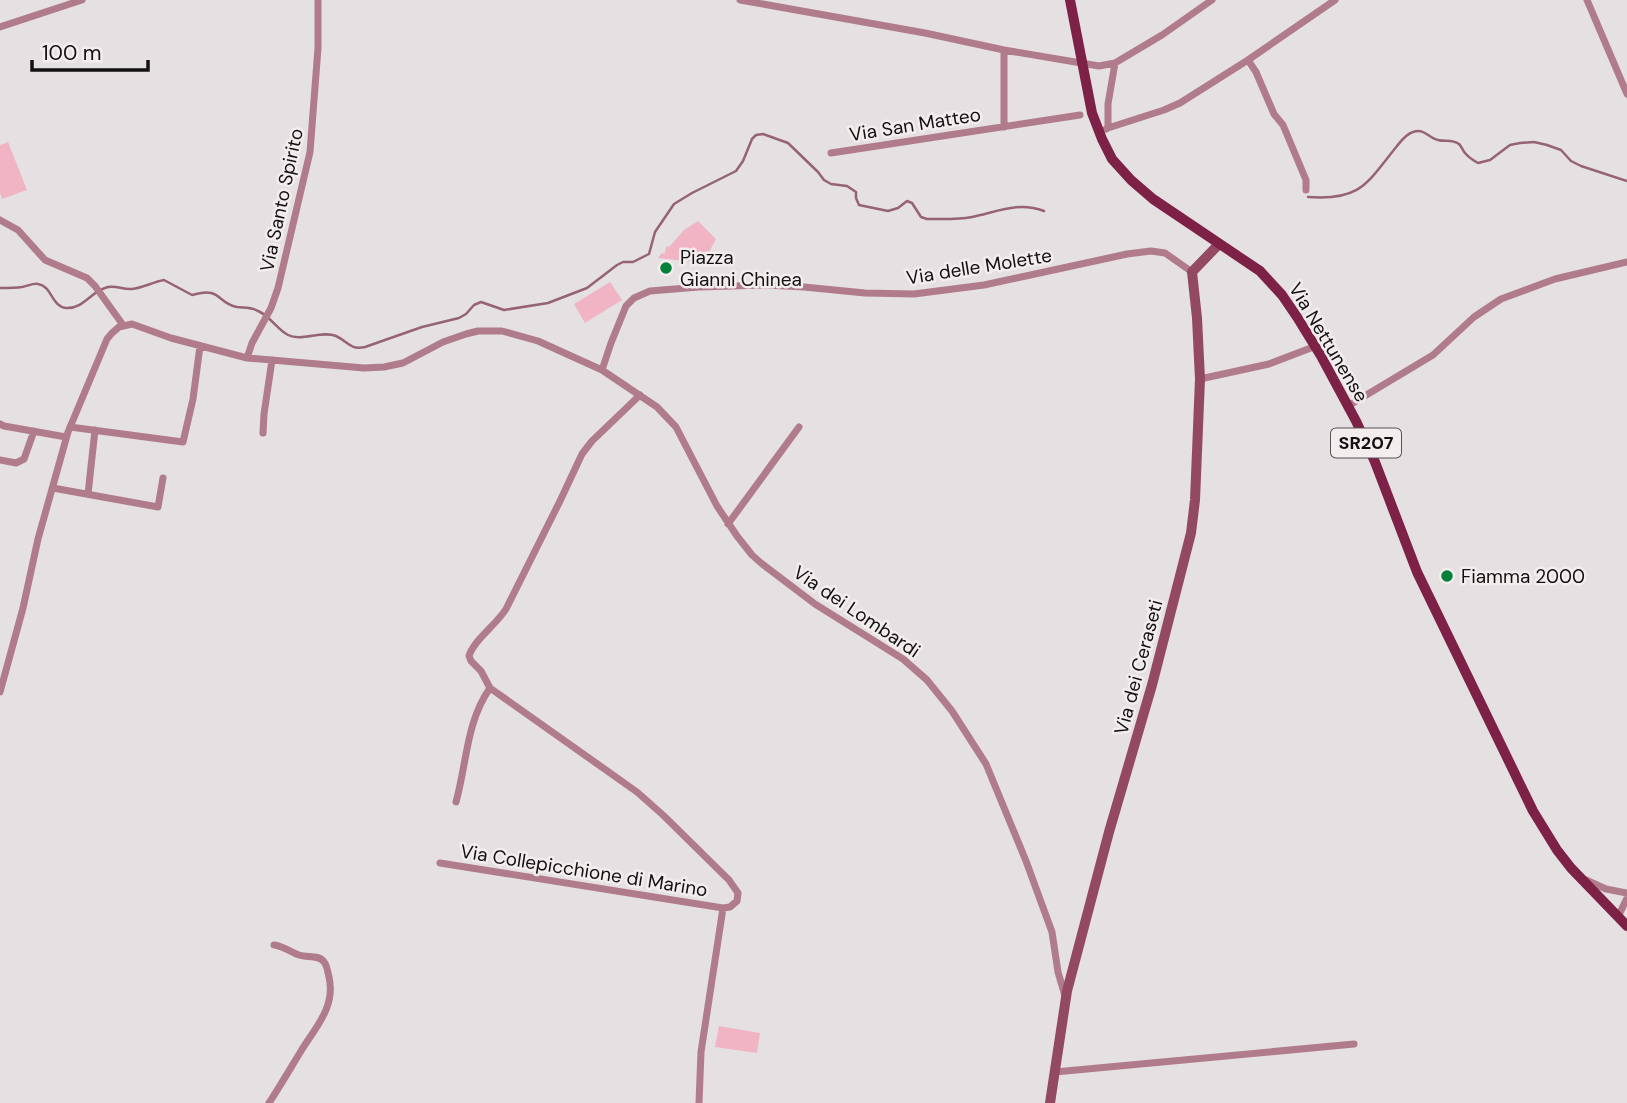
<svg xmlns="http://www.w3.org/2000/svg" width="1627" height="1103" font-family="'DM Sans',sans-serif">
<rect width="100%" height="100%" fill="#e5e0e1"/>
<path fill="#f0b4c5" d="M 8,142 L 27,190 L 2,199 L 0,193 L 0,145 Z
M 698,221 L 716,239 L 703,263 L 658,258 L 661,254 L 665,253 L 666,247 L 670,246 L 684,230 Z
M 610,282 L 622,300 L 585,323 L 574,304 Z
M 719,1026 L 760,1033 L 757,1053 L 715,1047 Z"/>
<g fill="none" stroke-linecap="round" stroke-linejoin="round">
<path stroke="#966373" stroke-width="2.5" d="M 1308,197 C 1361,201 1367,183 1397,146 C 1401,141 1406,134 1413,132 C 1425,128 1428,138 1438,140 C 1445,142 1452,139 1459,144 C 1462,147 1463,151 1465,153 C 1469,158 1473,160 1478,163 L 1490,160 L 1510,145 L 1520,143 L 1534,142 L 1547,145 L 1561,150 L 1571,161 L 1581,166 L 1627,181
M 0,288 C 7,288 15,288 22,287 C 28,286 33,283 38,284 C 52,286 51,306 66,308 C 83,309 91,292 105,288 C 114,284 122,290 132,289 C 142,288 153,282 164,280 L 192,295 C 222,286 216,303 237,307 C 244,308 252,307 258,311 C 270,316 277,329 288,335 C 301,342 322,330 336,336 C 349,342 349,350 365,347 L 422,327 L 459,318 L 466,314 L 474,305 L 481,302 L 504,310 L 548,303 L 587,288 L 617,265 L 623,262 L 633,262 L 649,254 L 655,232 L 674,204 L 692,193 L 736,171 L 743,161 L 752,139 L 756,135 L 763,134 L 788,143 L 818,172 L 824,180 L 831,184 L 847,186 L 856,192 L 856,198 L 859,205 L 888,211 L 898,208 L 907,201 L 912,203 L 921,217 L 927,219 C 942,219 957,220 972,217 C 997,212 1018,201 1044,211"/>
<path stroke="#b07c8b" stroke-width="7" d="M 740,0 L 925,33 L 1004,50 L 1099,66 L 1115,63 L 1162,35 L 1212,0
M 1587,0 L 1627,94
M 0,27 L 82,0
M 1004,50 L 1004,127
M 1248,60 L 1256,72 L 1274,114 L 1283,125 L 1306,180 L 1306,190
M 1108,128 L 1164,110 L 1180,103 L 1248,60 L 1335,0
M 1106,129 L 1108,128 L 1108,104 L 1115,63
M 831,153 L 1080,115
M 0,220 L 18,230 L 45,260 L 87,278 L 95,286 L 123,325
M 247,358 L 252,343 L 271,308 L 278,288 L 310,152 L 318,48 L 318,0
M 602,370 L 611,343 L 626,306 L 634,298 L 650,291 L 699,287 L 766,285 L 804,287 L 865,293 L 914,294 L 984,285 L 1127,254 L 1151,251 L 1165,253 L 1192,272
M 1200,379 L 1269,364 L 1316,346
M 1348,406 L 1433,355 L 1474,317 L 1501,299 L 1555,279 L 1627,262
M 0,424 L 4,426 L 66,437
M 70,427 L 183,442 L 193,399 L 200,346
M 263,433 L 264,414 L 272,360
M 0,460 L 16,463 L 24,459 L 34,431
M 53,488 L 158,507 L 163,478
M 88,494 L 95,430
M 728,524 L 799,427
M 0,692 L 23,608 L 38,539 L 68,432 L 107,339 L 112,333 L 119,327 L 132,324 L 171,338 L 247,358 L 364,368 L 384,367 L 403,363 L 443,342 L 466,334 L 478,331 L 502,331 L 538,341 L 602,370 L 657,407 L 676,427 L 717,506 L 737,536 L 752,555 L 761,563 L 815,604 L 903,659 L 927,680 L 952,711 L 986,764 L 1026,861 L 1052,932 L 1058,972 L 1065,996
M 456,802 C 467,763 466,722 490,688
M 440,863 L 723,908 L 730,907 L 737,901 L 738,893 L 729,880 L 663,815 L 637,792 L 490,688 L 481,671 L 471,661 L 469,656 C 473,641 496,625 506,609 L 560,501 L 582,454 L 592,441 L 640,395
M 1586,880 L 1606,889 L 1627,893
M 1618,917 L 1627,898
M 1055,1072 L 1354,1044
M 269,1103 C 280,1086 290,1069 301,1051 C 315,1028 336,1007 329,977 C 328,973 327,965 324,962 C 319,954 307,958 299,955 C 290,952 283,946 274,945
M 699,1103 L 701,1052 L 723,908"/>
<path stroke="#944963" stroke-width="10" d="M 1050,1103 L 1067,991 L 1109,832 L 1152,685 L 1191,533 L 1195,500 L 1200,379 L 1197,318 L 1192,272 L 1219,244"/>
<path stroke="#7d2146" stroke-width="10" d="M 1070,0 L 1092,113 L 1102,139 L 1112,159 L 1131,180 L 1153,199 L 1260,271 L 1282,295 L 1297,317 L 1321,356 L 1356,421 L 1375,462 L 1417,572 L 1533,811 L 1557,850 L 1571,868 L 1627,926"/>
</g>
<g fill="#05813a" stroke="#f3edee" stroke-width="2.5">
<circle cx="666" cy="268" r="7"/>
<circle cx="1447" cy="576" r="7"/>
</g>
<g text-anchor="middle" stroke-width="5" stroke-linejoin="round" paint-order="stroke">
<rect fill="#f3edee" stroke="#565354" stroke-width="2" x="1331" y="428.5" width="70" height="29" rx="5"/>
<g font-size="18" font-weight="bold" fill="#131112">
<text x="1366" y="449">SR207</text>
</g>
<g font-size="19" fill="#131112" stroke="#f3edee">
<text transform="translate(915 124) rotate(-9)" y="7">Via San Matteo</text>
<text transform="translate(281 200) rotate(-78)" y="7">Via Santo Spirito</text>
<text transform="translate(979 266) rotate(-9)" y="7">Via delle Molette</text>
<text transform="translate(1329 342) rotate(59)" y="7">Via Nettunense</text>
<text transform="translate(857 611) rotate(34)" y="7">Via dei Lombardi</text>
<text transform="translate(1138 667) rotate(-75)" y="7">Via dei Ceraseti</text>
<text transform="translate(584 870) rotate(9)" y="7">Via Collepicchione di Marino</text>
</g>
<g font-size="19" fill="#131112" stroke="#f3edee" text-anchor="start">
<text x="680" y="264">Piazza<tspan x="680" dy="22">Gianni Chinea</tspan></text>
<text x="1461" y="583">Fiamma 2000</text>
</g>
</g>
<path d="M32 60v10h116v-10" fill="none" stroke="#131112" stroke-width="3.5"/>
<text x="42" y="60" font-size="21" fill="#131112" stroke="#f3edee" stroke-width="5" paint-order="stroke">100 m</text>
</svg>
